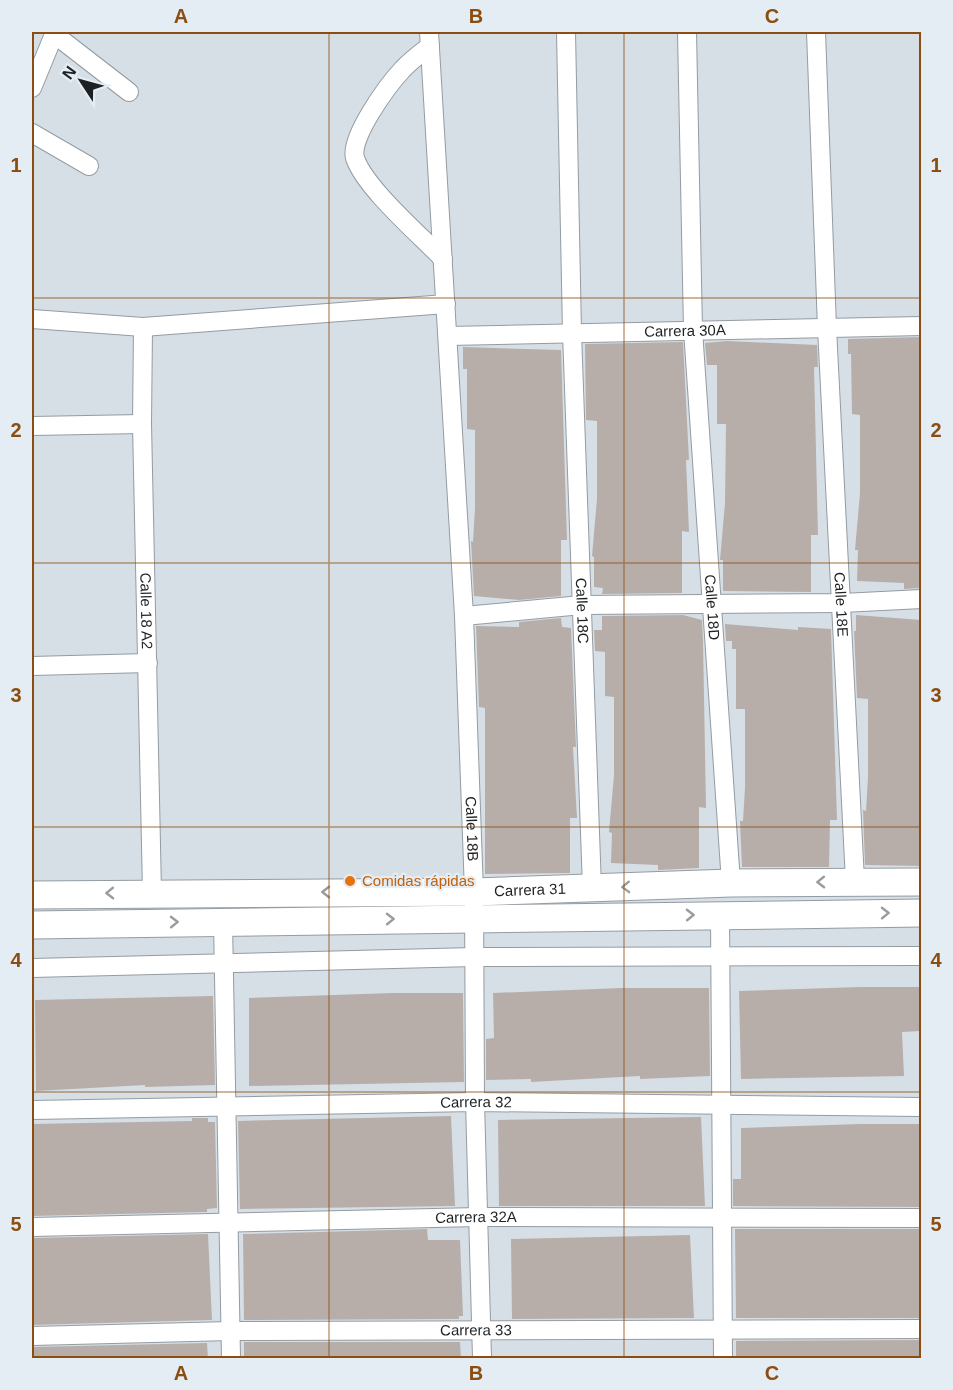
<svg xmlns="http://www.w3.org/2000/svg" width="953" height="1390" font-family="Arial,sans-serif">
<rect width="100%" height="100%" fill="#d7dfe6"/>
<path fill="#b7aea9" d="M 921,337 L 921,588 L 904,589 L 904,583 L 857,581 L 858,550 L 855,550 L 860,493 L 860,415 L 852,414 L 851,354 L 848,354 L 848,339 Z
M 727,341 L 817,345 L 818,367 L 814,367 L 818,535 L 811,535 L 811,592 L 723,591 L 723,560 L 720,560 L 725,503 L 726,424 L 717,424 L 717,365 L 707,365 L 705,343 Z
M 683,342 L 689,460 L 686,460 L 689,532 L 682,531 L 682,593 L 602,594 L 603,588 L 594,587 L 594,557 L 592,556 L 597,499 L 597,421 L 586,420 L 585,344 Z
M 463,347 L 561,350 L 567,540 L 561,540 L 561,596 L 519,600 L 474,596 L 471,541 L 473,542 L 475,508 L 475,430 L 467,429 L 467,369 L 463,369 Z
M 683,615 L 702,620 L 703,640 L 706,808 L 699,807 L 699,868 L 658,870 L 658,865 L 611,863 L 612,833 L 609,832 L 614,775 L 614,697 L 605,696 L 605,652 L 595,651 L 594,630 L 602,630 L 602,616 Z
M 856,615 L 921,620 L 921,866 L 865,865 L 863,810 L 866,811 L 868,777 L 868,699 L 857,698 L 854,631 L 856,631 Z
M 561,618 L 562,627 L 571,628 L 576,747 L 573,747 L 577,818 L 570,818 L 570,873 L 485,874 L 485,708 L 479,707 L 476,626 L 519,627 L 519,622 Z
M 725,624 L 798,630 L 798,627 L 831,629 L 837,820 L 830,820 L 829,867 L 742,867 L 740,821 L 743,821 L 745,788 L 745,709 L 736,709 L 736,649 L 732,649 L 732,641 L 726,641 Z
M 860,987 L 919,987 L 921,1031 L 902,1032 L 904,1076 L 741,1079 L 739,991 Z
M 621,988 L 709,988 L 710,1076 L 640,1079 L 640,1076 L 531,1082 L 531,1079 L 486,1080 L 486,1039 L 494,1038 L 493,993 Z
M 392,993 L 463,993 L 464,1082 L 249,1086 L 249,998 Z
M 213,996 L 215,1085 L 145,1087 L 145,1085 L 36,1091 L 35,1000 Z
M 451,1116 L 455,1206 L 240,1209 L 238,1121 Z
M 701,1117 L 705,1206 L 499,1206 L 498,1120 Z
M 192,1118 L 208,1118 L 208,1122 L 215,1122 L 217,1208 L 207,1209 L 207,1212 L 32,1216 L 32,1124 L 192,1121 Z
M 860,1124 L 921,1124 L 921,1207 L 733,1206 L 733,1179 L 741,1179 L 741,1128 Z
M 427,1229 L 428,1240 L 460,1240 L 463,1316 L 459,1316 L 459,1319 L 244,1320 L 243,1234 Z
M 735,1229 L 921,1229 L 921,1318 L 736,1318 Z
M 208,1234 L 212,1320 L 32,1325 L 32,1238 Z
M 690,1235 L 694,1318 L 512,1319 L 511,1239 Z
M 921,1340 L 921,1359 L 736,1359 L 736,1341 Z
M 244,1342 L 460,1342 L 461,1359 L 244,1359 Z
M 207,1343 L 208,1359 L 32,1359 L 32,1347 Z"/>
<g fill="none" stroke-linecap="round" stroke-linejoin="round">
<g stroke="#949ca2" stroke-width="20">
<g id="street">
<path id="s1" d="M 429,32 L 464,616 L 474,892 L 475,1102 L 482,1358"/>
<path id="s2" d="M 566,32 L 572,333 L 592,888"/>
<path id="s3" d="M 687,32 L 693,330 L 731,883"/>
<path id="s4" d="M 816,32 L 827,328 L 855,881"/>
<path d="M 54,34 L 129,92"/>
<path d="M 430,46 C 421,53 410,61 402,70 C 388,85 349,138 355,158 C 365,188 420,235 443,259"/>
<path d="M 32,88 L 55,32"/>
<path d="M 32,133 L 89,166"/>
<path d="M 32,319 L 143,327 L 446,304"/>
<path id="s5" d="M 143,327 L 142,424 L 152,892"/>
<path id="s6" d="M 448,336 L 922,326"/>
<path d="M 32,426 L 142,424"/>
<path d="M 464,616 L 582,605 L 842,603 L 922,599"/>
<path d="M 32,666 L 148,663"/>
<path d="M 720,915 L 723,1358"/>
<path d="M 223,922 L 231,1358"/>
<path d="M 32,968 L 474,957 L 922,956"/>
<path id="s7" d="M 32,1110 L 475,1102 L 922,1107"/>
<path id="s8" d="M 32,1227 L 479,1217 L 922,1218"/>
<path id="s9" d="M 32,1336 L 231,1331 L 922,1329"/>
</g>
</g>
<g stroke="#949ca2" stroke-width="29">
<g id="secondary">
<path id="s10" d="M 32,895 L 474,892 L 731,883 L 922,882"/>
<path d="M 32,925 L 922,913"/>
</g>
</g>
<use href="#street" stroke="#fff" stroke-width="18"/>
<use href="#secondary" stroke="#fff" stroke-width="27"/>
</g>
<defs><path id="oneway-chevron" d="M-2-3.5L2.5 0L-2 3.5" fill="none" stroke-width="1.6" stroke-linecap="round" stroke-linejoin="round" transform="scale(1.5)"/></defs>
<g stroke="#9a9b9c">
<use href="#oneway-chevron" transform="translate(821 882) rotate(179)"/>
<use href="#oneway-chevron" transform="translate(626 887) rotate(178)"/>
<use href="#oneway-chevron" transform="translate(326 892) rotate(-180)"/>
<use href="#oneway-chevron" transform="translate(110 893) rotate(179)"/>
<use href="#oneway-chevron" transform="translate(885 913) rotate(-1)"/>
<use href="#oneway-chevron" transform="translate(690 915) rotate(-1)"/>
<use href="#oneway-chevron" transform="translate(390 919) rotate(-1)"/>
<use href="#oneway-chevron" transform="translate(174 922) rotate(-1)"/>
</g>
<path fill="none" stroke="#8b4d10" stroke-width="1.5" stroke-opacity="0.55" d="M 329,32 L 329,1358M 624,32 L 624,1358M 32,298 L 922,298M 32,563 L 922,563M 32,827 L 922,827M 32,1092 L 922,1092"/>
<circle fill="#e8710a" stroke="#e4edf4" stroke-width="2" cx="350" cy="881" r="6"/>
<g text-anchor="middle" stroke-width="4.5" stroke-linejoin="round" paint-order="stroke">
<g font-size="15" fill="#1e2123" stroke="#e4edf4">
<text dy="5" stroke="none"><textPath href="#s6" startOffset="237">Carrera 30A</textPath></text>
<text dy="5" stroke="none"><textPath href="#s4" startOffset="573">Calle 18E</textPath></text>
<text dy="5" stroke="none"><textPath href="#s3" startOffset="576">Calle 18D</textPath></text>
<text dy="5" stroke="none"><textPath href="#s5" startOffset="284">Calle 18 A2</textPath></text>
<text dy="5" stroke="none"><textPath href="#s2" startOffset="579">Calle 18C</textPath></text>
<text dy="5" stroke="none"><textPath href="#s1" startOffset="798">Calle 18B</textPath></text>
<text dy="5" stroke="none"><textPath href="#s10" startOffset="498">Carrera 31</textPath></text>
<text dy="5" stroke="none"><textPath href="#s7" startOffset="444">Carrera 32</textPath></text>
<text dy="5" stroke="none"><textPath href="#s8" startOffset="444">Carrera 32A</textPath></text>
<text dy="5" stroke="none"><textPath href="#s9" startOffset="444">Carrera 33</textPath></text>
</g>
<g font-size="15" fill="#c56008" stroke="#e4edf4" text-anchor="start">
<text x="362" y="886">Comidas rápidas</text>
</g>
</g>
<rect width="953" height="1390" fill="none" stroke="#e4edf4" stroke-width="66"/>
<g transform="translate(81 81) rotate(306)" stroke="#e4edf4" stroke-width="4.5" paint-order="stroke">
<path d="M0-4.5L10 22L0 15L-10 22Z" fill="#1e2123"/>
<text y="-9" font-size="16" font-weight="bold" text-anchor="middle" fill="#1e2123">N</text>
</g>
<rect x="33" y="33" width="887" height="1324" fill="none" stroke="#8b4d10" stroke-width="2"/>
<g font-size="20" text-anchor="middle" font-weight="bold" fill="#8b4d10">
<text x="181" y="23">A</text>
<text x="476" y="23">B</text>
<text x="772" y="23">C</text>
<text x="16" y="172">1</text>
<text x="936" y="172">1</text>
<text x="16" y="437">2</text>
<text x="936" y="437">2</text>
<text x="16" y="702">3</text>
<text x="936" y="702">3</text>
<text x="16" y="967">4</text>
<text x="936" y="967">4</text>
<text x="16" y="1231">5</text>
<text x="936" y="1231">5</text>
<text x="181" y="1380">A</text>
<text x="476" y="1380">B</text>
<text x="772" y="1380">C</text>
</g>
</svg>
